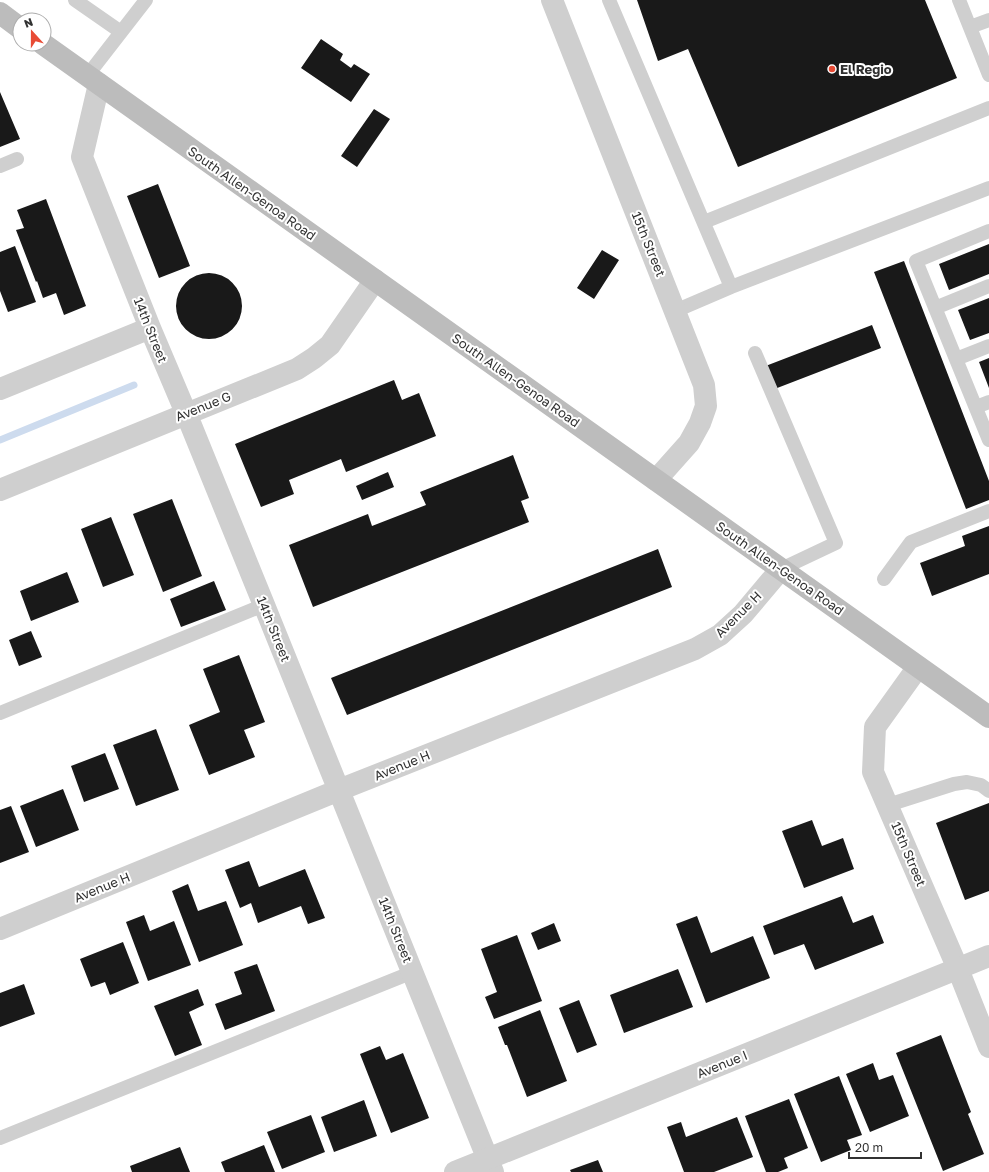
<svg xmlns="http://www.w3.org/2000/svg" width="989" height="1172" font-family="'Golos Text',sans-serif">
<rect width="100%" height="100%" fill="#fff"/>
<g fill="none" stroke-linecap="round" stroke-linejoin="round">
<path stroke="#cddbee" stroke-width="7" d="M 0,440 L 134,385"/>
</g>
<path fill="#191919" d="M 637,0 L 925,0 L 957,78 L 738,167 L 688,49 L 658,61 Z
M 321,39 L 343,54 L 340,60 L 351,68 L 354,64 L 370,74 L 351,102 L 301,68 Z
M 0,92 L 20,139 L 0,147 Z
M 374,109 L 390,119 L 357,167 L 341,156 Z
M 158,184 L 190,266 L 159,278 L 127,196 Z
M 46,199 L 86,306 L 64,315 L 56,293 L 43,298 L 37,281 L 36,282 L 16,230 L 24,228 L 17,210 Z
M 989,244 L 989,274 L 949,290 L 939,264 Z
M 15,246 L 36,302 L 8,312 L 0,291 L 0,252 Z
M 602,250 L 619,260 L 594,299 L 577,288 Z
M 904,261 L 989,481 L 989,500 L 966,509 L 874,272 Z
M176 306a33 33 0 1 1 66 0a33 33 0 1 1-66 0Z
M 989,298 L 989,333 L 970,340 L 958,310 Z
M 872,325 L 881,348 L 772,390 L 763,367 Z
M 989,358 L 989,388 L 979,362 Z
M 394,380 L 402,400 L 419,393 L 436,436 L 346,472 L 341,459 L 289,480 L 294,494 L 261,507 L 235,444 Z
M 513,455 L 529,498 L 521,501 L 529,522 L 313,607 L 289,545 L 368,514 L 372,526 L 426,505 L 420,492 Z
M 388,472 L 394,487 L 362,500 L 356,486 Z
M 172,499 L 202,576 L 163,592 L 133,514 Z
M 111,517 L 134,575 L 103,587 L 81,529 Z
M 989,526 L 989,574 L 932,596 L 920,563 L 965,546 L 962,536 Z
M 658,549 L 672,587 L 347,715 L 331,678 Z
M 67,572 L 79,602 L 31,621 L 20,591 Z
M 214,581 L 226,610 L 181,627 L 170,599 Z
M 31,631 L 42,657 L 19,666 L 9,640 Z
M 239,655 L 265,722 L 244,730 L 255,757 L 209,775 L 189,725 L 220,712 L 203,669 Z
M 156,729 L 179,790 L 136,806 L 113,745 Z
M 105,753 L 119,789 L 84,802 L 71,766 Z
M 63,789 L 79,830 L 36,847 L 20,806 Z
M 989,803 L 989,891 L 965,900 L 936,823 Z
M 11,806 L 29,852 L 0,863 L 0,810 Z
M 812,820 L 822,846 L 843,838 L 854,869 L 804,888 L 782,831 Z
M 249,861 L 259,887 L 305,869 L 325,918 L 308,924 L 301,906 L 258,923 L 251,903 L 240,908 L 225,870 Z
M 188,884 L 198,911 L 226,901 L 243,945 L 199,962 L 172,891 Z
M 842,896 L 853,923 L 873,915 L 884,943 L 815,970 L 804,944 L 774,955 L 763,926 Z
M 144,915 L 150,931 L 174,921 L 191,965 L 148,981 L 126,922 Z
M 697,916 L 711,953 L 753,936 L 770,978 L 706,1003 L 676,924 Z
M 554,923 L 561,941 L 538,950 L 531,933 Z
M 517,935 L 542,1001 L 494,1019 L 485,997 L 497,992 L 481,949 Z
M 123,942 L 139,983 L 110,995 L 105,982 L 91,987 L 80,959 Z
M 257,964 L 275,1011 L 225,1030 L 215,1004 L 242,994 L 234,972 Z
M 678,969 L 693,1007 L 624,1033 L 610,995 Z
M 24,984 L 35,1014 L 0,1027 L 0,993 Z
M 198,989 L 204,1005 L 189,1012 L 202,1045 L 175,1056 L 154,1006 Z
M 579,1000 L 597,1045 L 577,1053 L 559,1008 Z
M 540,1010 L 567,1081 L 527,1097 L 507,1045 L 505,1045 L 498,1027 Z
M 941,1035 L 971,1112 L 968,1114 L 984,1154 L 943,1171 L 896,1053 Z
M 380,1046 L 386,1060 L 403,1053 L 429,1118 L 391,1133 L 360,1054 Z
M 873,1063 L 879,1080 L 893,1075 L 909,1116 L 870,1132 L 846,1074 Z
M 839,1076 L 862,1135 L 847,1140 L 851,1150 L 821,1162 L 794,1094 Z
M 789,1099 L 808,1148 L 784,1158 L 788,1168 L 778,1172 L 766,1172 L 745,1116 Z
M 364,1100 L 377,1136 L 334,1152 L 321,1117 Z
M 311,1115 L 325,1152 L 282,1169 L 267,1132 Z
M 737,1117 L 753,1157 L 714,1172 L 684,1172 L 667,1127 L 681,1122 L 686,1137 Z
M 264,1145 L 275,1172 L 225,1172 L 221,1162 Z
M 180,1147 L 190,1172 L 132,1172 L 130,1166 Z
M 598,1160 L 603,1172 L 571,1172 L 570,1170 Z"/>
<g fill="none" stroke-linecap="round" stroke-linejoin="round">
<path stroke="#cfcfcf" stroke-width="14" d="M 75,0 L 121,32
M 609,0 L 731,287
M 959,0 L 989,75
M 970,27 L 989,20
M 87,76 L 146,0
M 0,166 L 17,159
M 704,222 L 989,108
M 989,231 L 916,261 L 989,440
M 935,308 L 989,286
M 675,311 L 731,287 L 989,188
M 755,353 L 836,543 L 781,569
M 956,359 L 989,346
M 976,407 L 989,402
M 884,579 L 911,542 L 989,511
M 0,713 L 264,605
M 888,805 L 954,784 L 967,782 L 981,785 L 989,791
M 0,1138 L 413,972"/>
<path stroke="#cfcfcf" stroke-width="22" d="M 552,0 L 704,385 L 706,406 L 700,423 L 689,443 L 656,480
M 99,84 L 82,157 L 150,328 L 186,413 L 264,605 L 493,1172
M 0,389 L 150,328
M 0,490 L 297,369 L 314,358 L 330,345 L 375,280
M 918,667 L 875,727 L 873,772 L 958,969 L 989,1047
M 0,929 L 339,790 L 695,649 L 720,635 L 743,614 L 781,569"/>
<path stroke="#cfcfcf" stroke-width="22" d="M 455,1172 L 989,956"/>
<path stroke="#bcbcbc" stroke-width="22" d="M 0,13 L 20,28
M 43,44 L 989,717"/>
</g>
<circle fill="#e84b35" stroke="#fff" stroke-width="1.5" cx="832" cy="69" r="4"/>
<g text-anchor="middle" stroke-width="4" stroke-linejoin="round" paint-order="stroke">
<g font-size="13" font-weight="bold" fill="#323232" stroke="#fff" text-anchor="start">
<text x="840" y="74">El Regio</text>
</g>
<g font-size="13" fill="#323232" stroke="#fff">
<text transform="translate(252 193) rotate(35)" y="5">South Allen-Genoa Road</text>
<text transform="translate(649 244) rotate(68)" y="5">15th Street</text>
<text transform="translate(151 330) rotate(68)" y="5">14th Street</text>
<text transform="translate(516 380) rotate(35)" y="5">South Allen-Genoa Road</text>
<text transform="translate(203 406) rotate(-22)" y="5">Avenue G</text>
<text transform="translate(780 568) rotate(35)" y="5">South Allen-Genoa Road</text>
<text transform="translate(738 614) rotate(-45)" y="5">Avenue H</text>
<text transform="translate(274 629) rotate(68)" y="5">14th Street</text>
<text transform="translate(402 765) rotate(-22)" y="5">Avenue H</text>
<text transform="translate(909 854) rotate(67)" y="5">15th Street</text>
<text transform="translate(102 887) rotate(-22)" y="5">Avenue H</text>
<text transform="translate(396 930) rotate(68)" y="5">14th Street</text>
<text transform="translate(722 1064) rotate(-22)" y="5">Avenue I</text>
</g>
</g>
<g transform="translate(32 32) rotate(339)"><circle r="19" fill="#ffffff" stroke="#adadad"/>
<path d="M0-3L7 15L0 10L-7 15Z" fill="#e84b35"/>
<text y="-6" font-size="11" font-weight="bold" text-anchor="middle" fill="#323232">N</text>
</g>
<path d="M849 1152v6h72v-6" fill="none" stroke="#323232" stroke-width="2"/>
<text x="855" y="1152" font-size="12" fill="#323232" stroke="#ffffff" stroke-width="3" paint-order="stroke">20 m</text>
</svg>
